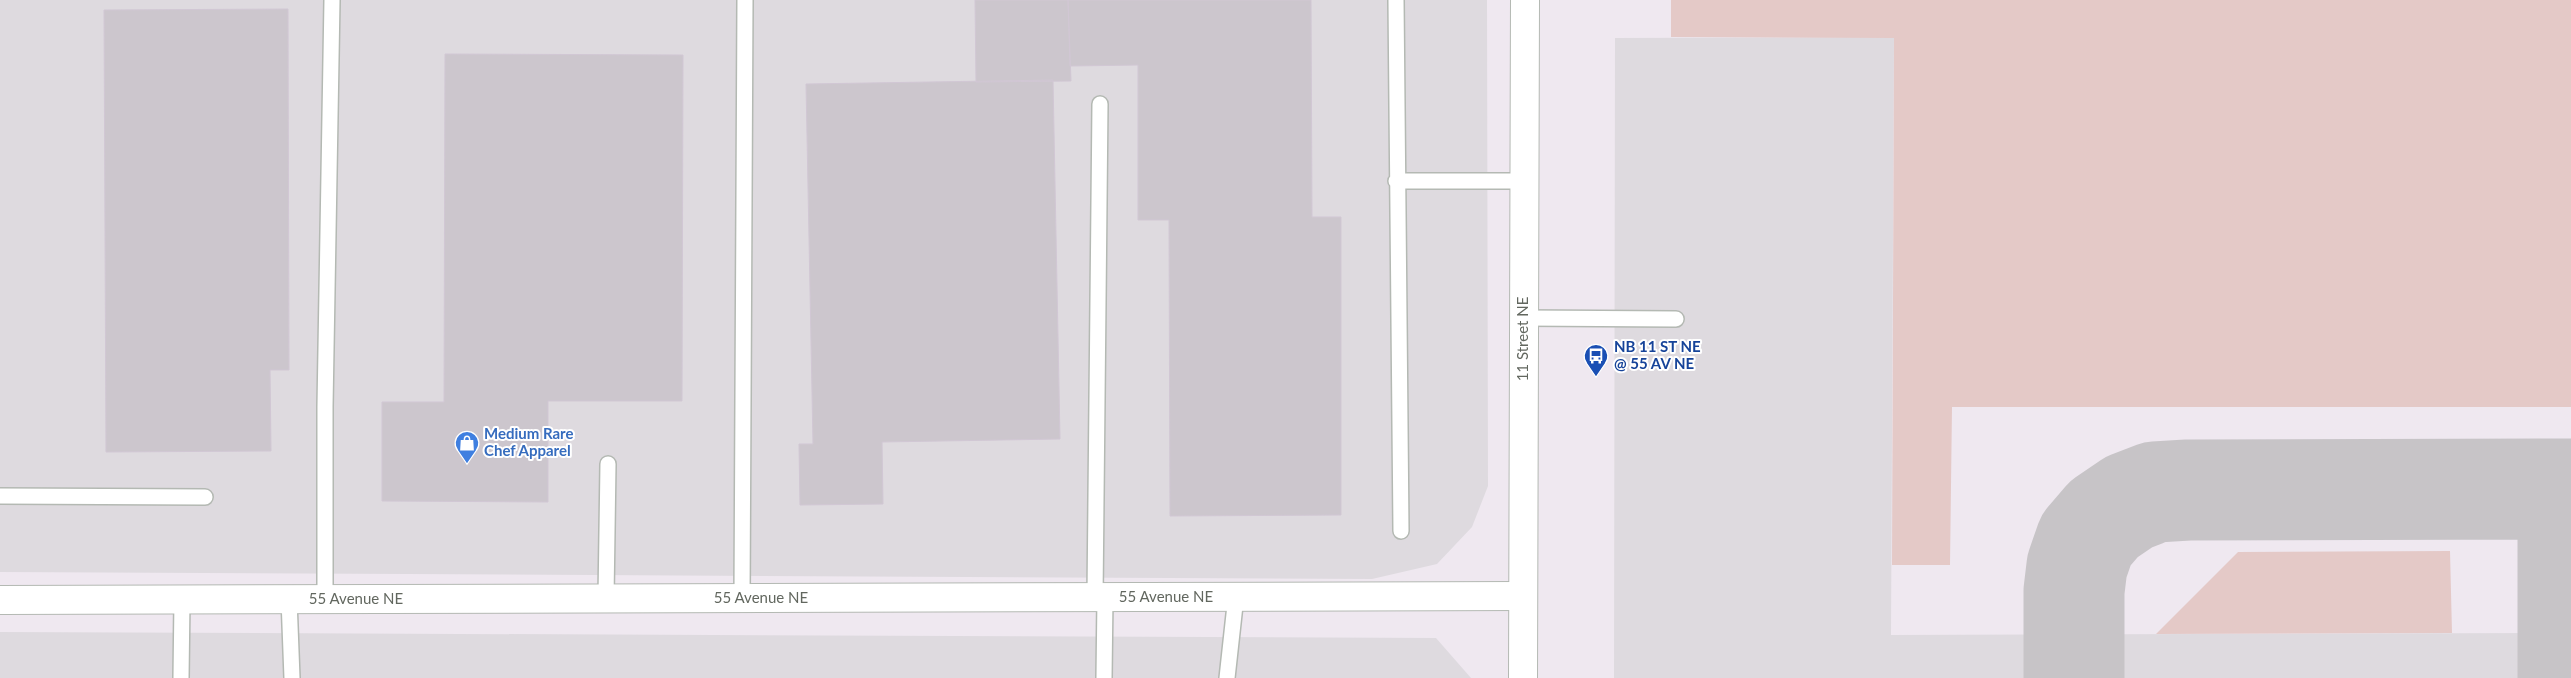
<svg xmlns="http://www.w3.org/2000/svg" width="2571" height="678" font-family="Lato,sans-serif">
<rect width="100%" height="100%" fill="#efe8f0"/>
<path fill="#dedadf" d="M 0,0 L 1487,0 L 1488,486 L 1472,527 L 1437,564 L 1372,579 L 0,572 Z
M 1894,37 L 1891,635 L 2571,633 L 2571,678 L 1614,678 L 1615,38 Z
M 0,632 L 1436,638 L 1471,678 L 0,678 Z"/>
<path fill="#e4c9c7" d="M 1671,0 L 2571,0 L 2571,407 L 1952,407 L 1950,565 L 1892,565 L 1894,38 L 1671,37 Z
M 2450,551 L 2452,633 L 2156,634 L 2238,552 Z"/>
<g fill="none" stroke-linecap="round" stroke-linejoin="round">
<path stroke="#c7c4c7" stroke-width="101" d="M 2568,489 L 2568,678
M 2074,678 L 2074,591 L 2077,566 L 2086,540 L 2104,519 L 2129,502 L 2155,492 L 2188,490 L 2571,489"/>
</g>
<path fill="#ccc6cd" stroke="#d1c7d4" d="M 975,0 L 1068,0 L 1071,81 L 976,82 Z
M 1068,0 L 1311,0 L 1312,217 L 1341,217 L 1341,515 L 1170,516 L 1169,220 L 1138,220 L 1138,65 L 1070,66 Z
M 288,9 L 289,370 L 270,370 L 271,451 L 106,452 L 104,10 Z
M 445,54 L 683,55 L 682,401 L 548,401 L 548,502 L 382,501 L 382,402 L 444,402 Z
M 1053,80 L 1060,439 L 882,442 L 883,504 L 800,505 L 799,444 L 813,444 L 806,84 Z"/>
<g fill="none" stroke-linecap="round" stroke-linejoin="round">
<g stroke="#b4b9b3" stroke-width="18">
<path id="service" d="M 1396,0 L 1401,531
M 1396,181 L 1524,181
M 1523,318 L 1676,319
M 0,496 L 205,497
M 1095,597 L 1100,104
M 606,598 L 608,464
M 742,598 L 745,0
M 289,599 L 292,678
M 325,599 L 325,407 L 332,0
M 181,678 L 182,600
M 1104,678 L 1105,597
M 1227,678 L 1236,596"/>
</g>
<g stroke="#b4b9b3" stroke-width="30">
<path id="minor" d="M 0,600 L 1522,596"/>
</g>
<g stroke="#b4b9b3" stroke-width="30">
<path id="tertiary" d="M 1523,678 L 1525,0"/>
</g>
<use href="#service" stroke="#fff" stroke-width="15"/>
<use href="#minor" stroke="#fff" stroke-width="28"/>
<use href="#tertiary" stroke="#fff" stroke-width="28"/>
</g>
<defs>
<g id="bus-pin" transform="scale(1.25)"><path d="M0 17L-7.5 6A9.5 9.5 0 1 1 7.5 6Z" fill="#1a4fb4" stroke="#fff"/><path d="M-5-6H5V4H4V6H2V4H-2V6H-4V4H-5ZM-3.5-4V0h7V-4ZM-3.5 1.2v1.5H-2V1.2ZM2 1.2v1.5H3.5V1.2Z" fill="#fff"/></g>
<g id="shop-pin" transform="scale(1.25)"><path d="M0 17L-7.5 6A9.5 9.5 0 1 1 7.5 6Z" fill="#3f7fe0" stroke="#fff"/><path d="M-5-2.5h2.3a2.7 3.5 0 0 1 5.4 0H5L5.5 6h-11ZM-1.5-2.5h3a1.5 2.3 0 0 0-3 0Z" fill="#fff"/></g>
</defs>
<g fill-rule="evenodd">
<use href="#bus-pin" x="1596" y="356"/>
<use href="#shop-pin" x="467" y="443"/>
</g>
<g text-anchor="middle" stroke-width="4" stroke-linejoin="round" paint-order="stroke">
<g font-size="15" fill="#62675f" stroke="#fff">
<text transform="translate(1523 339) rotate(-90)" y="5">11 Street NE</text>
<text x="1166" y="602">55 Avenue NE</text>
<text x="761" y="603">55 Avenue NE</text>
<text x="356" y="604">55 Avenue NE</text>
</g>
<g font-size="15" font-weight="bold" fill="#164399" stroke="#fff" text-anchor="start">
<text x="1614" y="352">NB 11 ST NE<tspan x="1614" dy="17">@ 55 AV NE</tspan></text>
</g>
<g font-size="15" font-weight="bold" fill="#366cbe" stroke="#fff" text-anchor="start">
<text x="484" y="439">Medium Rare<tspan x="484" dy="17">Chef Apparel</tspan></text>
</g>
</g>
</svg>
